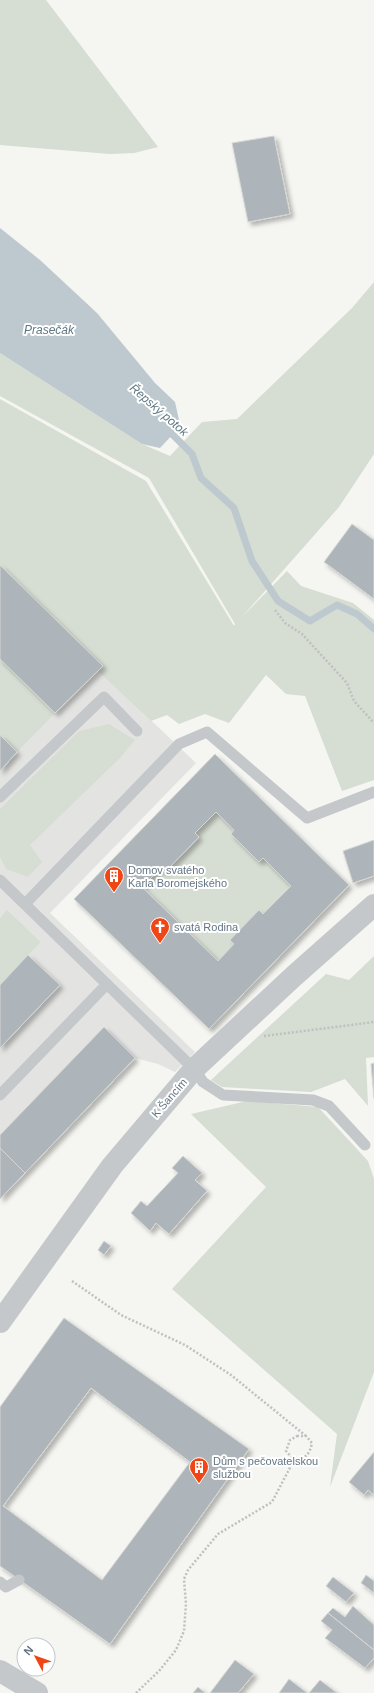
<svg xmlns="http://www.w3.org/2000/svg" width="374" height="1693" font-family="Arial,sans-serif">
<defs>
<filter id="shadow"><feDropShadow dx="3.5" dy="3.5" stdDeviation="2" flood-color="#0004"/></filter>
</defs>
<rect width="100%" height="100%" fill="#f5f5f1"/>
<path fill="#e3e4e2" d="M 0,565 L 103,666 L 99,671 L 196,763 L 50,913 L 195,1052 L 175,1072 L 158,1064 L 135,1058 L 0,1199 L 0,985 L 41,942 L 7,911 L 0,918 L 0,735 L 55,713 L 0,659 Z"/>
<path fill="#d6ddd2" d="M 0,0 L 46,0 L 158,147 L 134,153 L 110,154 L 0,145 Z
M 374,282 L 374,454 L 339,507 L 242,617 L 287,571 L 301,586 L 353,603 L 374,620 L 374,780 L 342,791 L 305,696 L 286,694 L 266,675 L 229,723 L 205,714 L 179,724 L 167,715 L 151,721 L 98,671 L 103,666 L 0,565 L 0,399 L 146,481 L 234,626 L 235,624 L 149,478 L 0,396 L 0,353 L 142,444 L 170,456 L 202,422 L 237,419 L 352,308 Z
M 0,659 L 55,713 L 17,752 L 0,735 Z
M 109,724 L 135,740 L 120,758 L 30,845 L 42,862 L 28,877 L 6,869 L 0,857 L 0,809 L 79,731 Z
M 216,812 L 234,830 L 231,834 L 259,862 L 263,858 L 291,886 L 263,914 L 260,911 L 234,944 L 218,961 L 142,887 L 161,868 L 199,837 L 195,833 Z
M 7,910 L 41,942 L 0,985 L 0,918 Z
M 374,956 L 374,1057 L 366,1058 L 368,1106 L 345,1079 L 311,1092 L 222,1087 L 211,1080 L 326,974 L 349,980 Z
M 247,1101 L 318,1107 L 368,1161 L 374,1179 L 374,1372 L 330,1487 L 337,1434 L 172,1289 L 266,1187 L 191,1114 Z"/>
<path fill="#bdc9ce" d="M 0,228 L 40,260 L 97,313 L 155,383 L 175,402 L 179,420 L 173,434 L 160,448 L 142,444 L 0,353 Z"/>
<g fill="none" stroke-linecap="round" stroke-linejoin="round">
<path stroke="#bdc9ce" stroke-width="7" d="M 166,428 L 192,454 L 201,478 L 234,508 L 252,561 L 278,601 L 310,621 L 337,605 L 357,614 L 374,629"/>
</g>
<path fill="#aeb5ba" stroke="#d6d6d4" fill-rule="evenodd" filter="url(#shadow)" d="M 274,136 L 290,214 L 248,222 L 232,143 Z
M 352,524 L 374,540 L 374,599 L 324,562 Z
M 0,565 L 103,666 L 55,713 L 0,659 Z
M 0,735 L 17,752 L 0,771 Z
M 215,754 L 349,885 L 209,1029 L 74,899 ZM 216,812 L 234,830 L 231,834 L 259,862 L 263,858 L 291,886 L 263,914 L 259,910 L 230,940 L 234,944 L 218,961 L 142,887 L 161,868 L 165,872 L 199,837 L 195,833 Z
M 374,840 L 374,876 L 353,883 L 343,851 Z
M 28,955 L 60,985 L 0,1048 L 0,985 Z
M 104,1027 L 135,1058 L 25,1173 L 0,1148 L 0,1135 Z
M 374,1063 L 374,1098 L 371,1064 Z
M 0,1148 L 25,1173 L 0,1199 Z
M 183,1156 L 202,1173 L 195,1180 L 207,1191 L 169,1234 L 156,1223 L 150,1231 L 131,1213 L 141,1201 L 147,1206 L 178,1173 L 172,1168 Z
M 104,1241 L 111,1246 L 104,1255 L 98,1250 Z
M 64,1318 L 249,1449 L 110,1644 L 0,1566 L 0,1407 ZM 91,1388 L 190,1462 L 102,1580 L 3,1506 Z
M 374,1452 L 374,1495 L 368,1490 L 364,1495 L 349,1482 Z
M 366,1575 L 374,1581 L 374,1593 L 361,1583 Z
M 333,1577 L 354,1593 L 346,1602 L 326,1586 Z
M 353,1606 L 374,1625 L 374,1650 L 328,1613 L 333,1608 L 345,1617 Z
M 328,1613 L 374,1650 L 374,1658 L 365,1668 L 325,1638 L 332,1630 L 321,1621 Z
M 235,1660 L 254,1674 L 238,1693 L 210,1693 Z
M 289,1679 L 306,1692 L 307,1693 L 279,1693 Z
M 320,1680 L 337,1693 L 309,1693 Z
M 198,1687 L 205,1693 L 193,1693 Z"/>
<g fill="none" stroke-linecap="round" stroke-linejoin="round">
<path stroke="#bec0c2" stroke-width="2.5" stroke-dasharray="2 2" stroke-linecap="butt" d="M 275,610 L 285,623 L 302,634 L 347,683 L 354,701 L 374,723
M 264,1036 L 374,1022
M 72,1281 L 121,1315 L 185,1345 L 231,1375 L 306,1436
M 297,1436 L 306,1436 L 312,1443 C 310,1454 305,1459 294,1460 L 286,1451 L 290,1440 Z
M 136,1693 L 159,1671 L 176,1650 L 184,1631 L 186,1604 L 184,1579 L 188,1570 L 218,1534 L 272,1502 L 294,1460"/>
<path stroke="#c4c8cb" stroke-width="11" d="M 0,797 L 104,697 L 137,731
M 0,880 L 194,1069 L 203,1082 L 223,1095 L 313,1100 L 329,1106 L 365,1145
M 25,904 L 179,744 L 207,732 L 307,818 L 374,792
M 0,1095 L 107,984
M 0,1582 L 6,1587 L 19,1580"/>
<path stroke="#c4c8cb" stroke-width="22" d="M 0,1322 L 112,1166 L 194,1069 L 294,976 L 374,905
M 0,1671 L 37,1693"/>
</g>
<defs>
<g id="building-pin" transform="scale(1)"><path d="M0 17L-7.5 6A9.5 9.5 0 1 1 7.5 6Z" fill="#f04616" stroke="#fff"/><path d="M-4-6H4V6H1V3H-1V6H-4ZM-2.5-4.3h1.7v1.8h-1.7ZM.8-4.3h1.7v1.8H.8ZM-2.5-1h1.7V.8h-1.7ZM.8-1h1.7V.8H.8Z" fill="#fff"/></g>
<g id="church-pin" transform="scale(1)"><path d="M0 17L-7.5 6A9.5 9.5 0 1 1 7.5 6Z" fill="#f04616" stroke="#fff"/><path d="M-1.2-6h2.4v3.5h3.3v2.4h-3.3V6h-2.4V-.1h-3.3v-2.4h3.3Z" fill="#fff"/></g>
</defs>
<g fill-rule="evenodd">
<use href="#building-pin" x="114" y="876"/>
<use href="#church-pin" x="160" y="927"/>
<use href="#building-pin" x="199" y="1467"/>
</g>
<g text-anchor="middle" stroke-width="4" stroke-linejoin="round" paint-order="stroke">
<g font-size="11" fill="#627584" stroke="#fff" text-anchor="start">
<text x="128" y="874">Domov svatého<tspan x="128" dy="13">Karla Boromejského</tspan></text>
<text x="174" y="931">svatá Rodina</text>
<text x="213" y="1465">Dům s pečovatelskou<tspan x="213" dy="13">službou</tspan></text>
</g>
<g font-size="11" fill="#627584" stroke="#fff">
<text transform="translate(169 1098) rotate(-49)" y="4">K Šancím</text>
</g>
<g font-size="12" font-style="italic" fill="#5d7882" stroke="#fff">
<text x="49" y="334">Prasečák</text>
<text transform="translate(159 410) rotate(41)" y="4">Řepský potok</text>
</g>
</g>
<g transform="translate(36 1657) rotate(311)"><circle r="19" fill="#ffffff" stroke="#c0c8ce"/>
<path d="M0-3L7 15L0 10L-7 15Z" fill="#f04616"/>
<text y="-6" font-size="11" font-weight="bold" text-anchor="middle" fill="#627584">N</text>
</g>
</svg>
